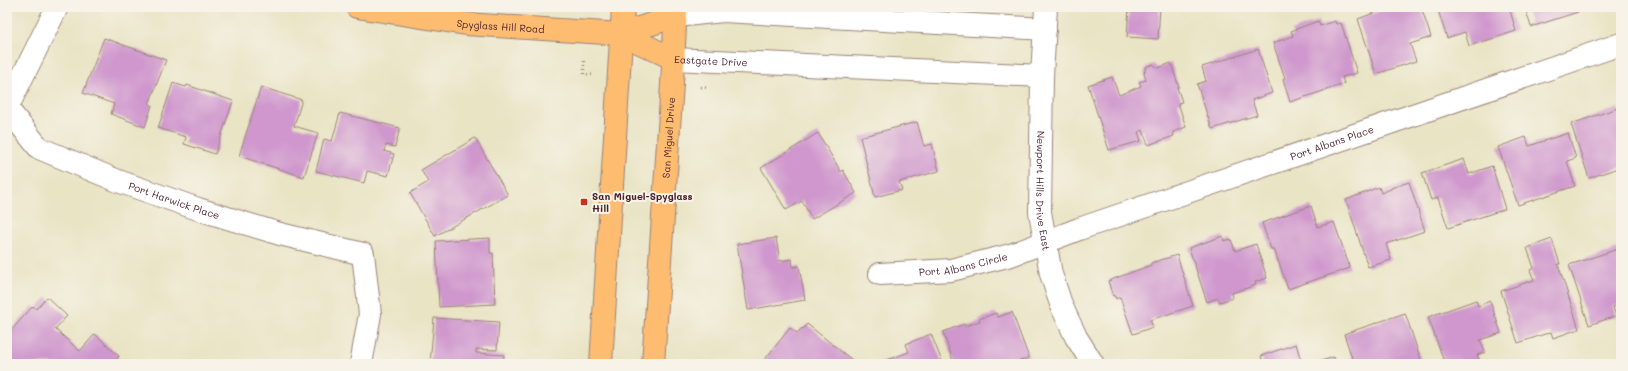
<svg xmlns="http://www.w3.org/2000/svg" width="1628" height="371" font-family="Mali,sans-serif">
<rect width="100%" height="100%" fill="#f7f3e8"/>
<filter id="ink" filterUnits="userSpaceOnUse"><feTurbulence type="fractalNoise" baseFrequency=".025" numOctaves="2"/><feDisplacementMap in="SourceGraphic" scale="8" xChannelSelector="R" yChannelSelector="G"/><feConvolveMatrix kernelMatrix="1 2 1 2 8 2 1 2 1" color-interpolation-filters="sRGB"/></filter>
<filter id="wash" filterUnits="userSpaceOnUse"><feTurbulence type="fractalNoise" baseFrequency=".012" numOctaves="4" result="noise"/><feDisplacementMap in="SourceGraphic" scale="16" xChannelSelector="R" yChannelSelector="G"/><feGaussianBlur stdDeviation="0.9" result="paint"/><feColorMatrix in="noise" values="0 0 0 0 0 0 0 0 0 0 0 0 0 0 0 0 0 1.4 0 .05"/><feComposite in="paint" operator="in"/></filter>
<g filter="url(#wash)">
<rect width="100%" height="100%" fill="#e9e4c4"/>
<g id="blocks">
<path fill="#cf97cd" d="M 1129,7 L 1160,7 L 1158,39 L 1127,37 Z
M 1381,7 L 1421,7 L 1431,37 L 1410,44 L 1416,61 L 1376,74 L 1358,19 L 1382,10 Z
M 1437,7 L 1509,7 L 1516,31 L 1469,46 L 1465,32 L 1447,38 Z
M 1525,7 L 1576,7 L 1578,12 L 1531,27 Z
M 1318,21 L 1320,26 L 1335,21 L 1336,24 L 1341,23 L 1357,73 L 1342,77 L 1344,84 L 1290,102 L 1283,79 L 1285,78 L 1273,43 L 1293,36 L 1291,31 Z
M 104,38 L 166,60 L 149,104 L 152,105 L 145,127 L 111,114 L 114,104 L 83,93 Z
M 1258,49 L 1272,93 L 1252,100 L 1257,115 L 1212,129 L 1197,84 L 1206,81 L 1202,67 Z
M 1171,63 L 1179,87 L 1177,87 L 1182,102 L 1178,103 L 1186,127 L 1173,132 L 1174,136 L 1148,145 L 1143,130 L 1138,132 L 1141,141 L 1109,150 L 1088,85 L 1112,77 L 1119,95 L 1141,86 L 1139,82 L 1146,80 L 1144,73 L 1146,67 L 1153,64 L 1158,68 Z
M 173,83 L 186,87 L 187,85 L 233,101 L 215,154 L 184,144 L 186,137 L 158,128 Z
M 261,87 L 302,100 L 294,126 L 318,133 L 304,177 L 239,156 Z
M 1618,108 L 1619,111 L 1621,110 L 1621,167 L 1589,178 L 1571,124 Z
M 340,113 L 400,128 L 395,147 L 386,145 L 384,151 L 394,154 L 388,176 L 367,171 L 364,183 L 316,171 L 324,139 L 332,141 Z
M 917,122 L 924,146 L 932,144 L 939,171 L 899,182 L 902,190 L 875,197 L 860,137 Z
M 818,133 L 841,172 L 843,170 L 856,193 L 812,219 L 802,201 L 786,210 L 761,168 Z
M 1568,133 L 1576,158 L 1567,161 L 1575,186 L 1518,205 L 1498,147 L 1526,137 L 1529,146 Z
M 475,138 L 508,195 L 435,236 L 410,193 L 428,182 L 421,170 Z
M 1464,159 L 1469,174 L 1492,166 L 1505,209 L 1448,228 L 1438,198 L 1431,200 L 1422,173 Z
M 1409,182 L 1425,231 L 1386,244 L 1391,260 L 1368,267 L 1346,200 L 1379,187 L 1381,193 L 1391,189 L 1391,188 Z
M 1311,206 L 1318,227 L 1334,222 L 1350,268 L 1288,289 L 1274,249 L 1271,249 L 1262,223 Z
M 1223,236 L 1224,241 L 1231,239 L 1235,251 L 1256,244 L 1267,278 L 1255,282 L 1256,285 L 1232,293 L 1233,298 L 1220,302 L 1218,298 L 1207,302 L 1189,248 Z
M 490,238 L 490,253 L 493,253 L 495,304 L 439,307 L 436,241 Z
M 776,238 L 780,261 L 792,259 L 793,267 L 799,266 L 805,300 L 748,310 L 737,244 Z
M 1552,239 L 1560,264 L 1558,264 L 1579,329 L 1553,338 L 1551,332 L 1518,343 L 1501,291 L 1534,280 L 1530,270 L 1534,268 L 1527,248 Z
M 1621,248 L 1621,304 L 1613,307 L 1616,316 L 1589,325 L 1569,265 Z
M 1177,255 L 1193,306 L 1150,320 L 1153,327 L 1133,334 L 1120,297 L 1116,299 L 1115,296 L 1113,296 L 1108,281 L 1151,265 L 1151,263 Z
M 47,297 L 67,316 L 55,329 L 80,351 L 95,334 L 119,356 L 115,361 L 118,364 L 7,364 L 7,335 L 33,306 L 36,309 Z
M 1476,300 L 1478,306 L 1490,301 L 1501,333 L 1480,340 L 1485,352 L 1477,355 L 1479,359 L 1465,364 L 1445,364 L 1428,317 Z
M 1012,312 L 1029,358 L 1017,362 L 1018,364 L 954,364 L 943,332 L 964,324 L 965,326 L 980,321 L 979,319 L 996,313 L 998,317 Z
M 1405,313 L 1421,360 L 1410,364 L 1354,364 L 1344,334 Z
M 434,318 L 499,322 L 497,350 L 476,349 L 476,353 L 504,355 L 503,364 L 430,364 Z
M 807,324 L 857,364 L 761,364 L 790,328 L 797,333 L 802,328 L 803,329 Z
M 931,334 L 943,364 L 877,364 L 909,352 L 906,344 Z
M 1296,344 L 1302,364 L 1264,364 L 1261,356 Z
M 1334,357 L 1336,364 L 1312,364 Z"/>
</g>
</g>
<g filter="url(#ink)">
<use href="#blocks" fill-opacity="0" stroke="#9a8278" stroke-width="1"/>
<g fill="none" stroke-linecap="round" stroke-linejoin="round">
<g stroke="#9a8278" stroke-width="24">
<g id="minor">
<path id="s1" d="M 57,7 L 7,108 L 39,148 L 118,181 L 198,209 L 280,234 L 363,254 L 370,314 L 361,364"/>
<path id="s2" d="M 1046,7 L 1042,76 L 1040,212 L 1051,274 L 1062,307 L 1076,337 L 1093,364"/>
<path d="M 676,16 L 723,11 L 1045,29"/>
<path id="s3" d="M 674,59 L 1042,76"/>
<path id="s4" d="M 880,274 L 951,270 L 1011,255 L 1079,229 L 1621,44"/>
</g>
</g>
<g stroke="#9a8278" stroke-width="24">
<g id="major">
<path id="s5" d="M 357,7 L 466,24 L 621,34 L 674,59"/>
<path d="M 621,34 L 676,16"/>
<path d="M 601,364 L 623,7"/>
<path id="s6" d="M 653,364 L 672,84 L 676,7"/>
</g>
</g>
<path stroke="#9a8278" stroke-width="2.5" stroke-dasharray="1 3" stroke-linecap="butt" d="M 584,61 L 584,74 L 594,75
M 701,87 L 708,88"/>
<use href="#minor" stroke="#fff" stroke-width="22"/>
<use href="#major" stroke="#febc70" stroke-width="22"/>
</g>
</g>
<rect fill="#c8321e" stroke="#f7f3e8" stroke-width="1.5" x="580" y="198" width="8" height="8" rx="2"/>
<g text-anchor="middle" stroke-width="4" stroke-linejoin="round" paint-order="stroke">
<g font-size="10" fill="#4a1f2b" stroke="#f7f3e8">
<text dy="4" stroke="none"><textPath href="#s5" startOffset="145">Spyglass Hill Road</textPath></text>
<text dy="4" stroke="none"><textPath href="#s3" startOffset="37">Eastgate Drive</textPath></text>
<text dy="4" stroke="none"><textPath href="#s6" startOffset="227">San Miguel Drive</textPath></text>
<text dy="4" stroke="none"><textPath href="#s4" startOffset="473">Port Albans Place</textPath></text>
<text dy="4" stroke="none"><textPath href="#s2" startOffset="184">Newport Hills Drive East</textPath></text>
<text dy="4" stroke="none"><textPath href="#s1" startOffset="309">Port Harwick Place</textPath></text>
<text dy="4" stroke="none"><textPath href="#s4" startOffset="84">Port Albans Circle</textPath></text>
</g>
<g font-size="10" font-weight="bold" fill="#4a1f2b" stroke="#f7f3e8" text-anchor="start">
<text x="592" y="200">San Miguel-Spyglass<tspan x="592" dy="12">Hill</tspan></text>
</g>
</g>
<rect width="1628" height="371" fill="none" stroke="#f7f3e8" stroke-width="24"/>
</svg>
